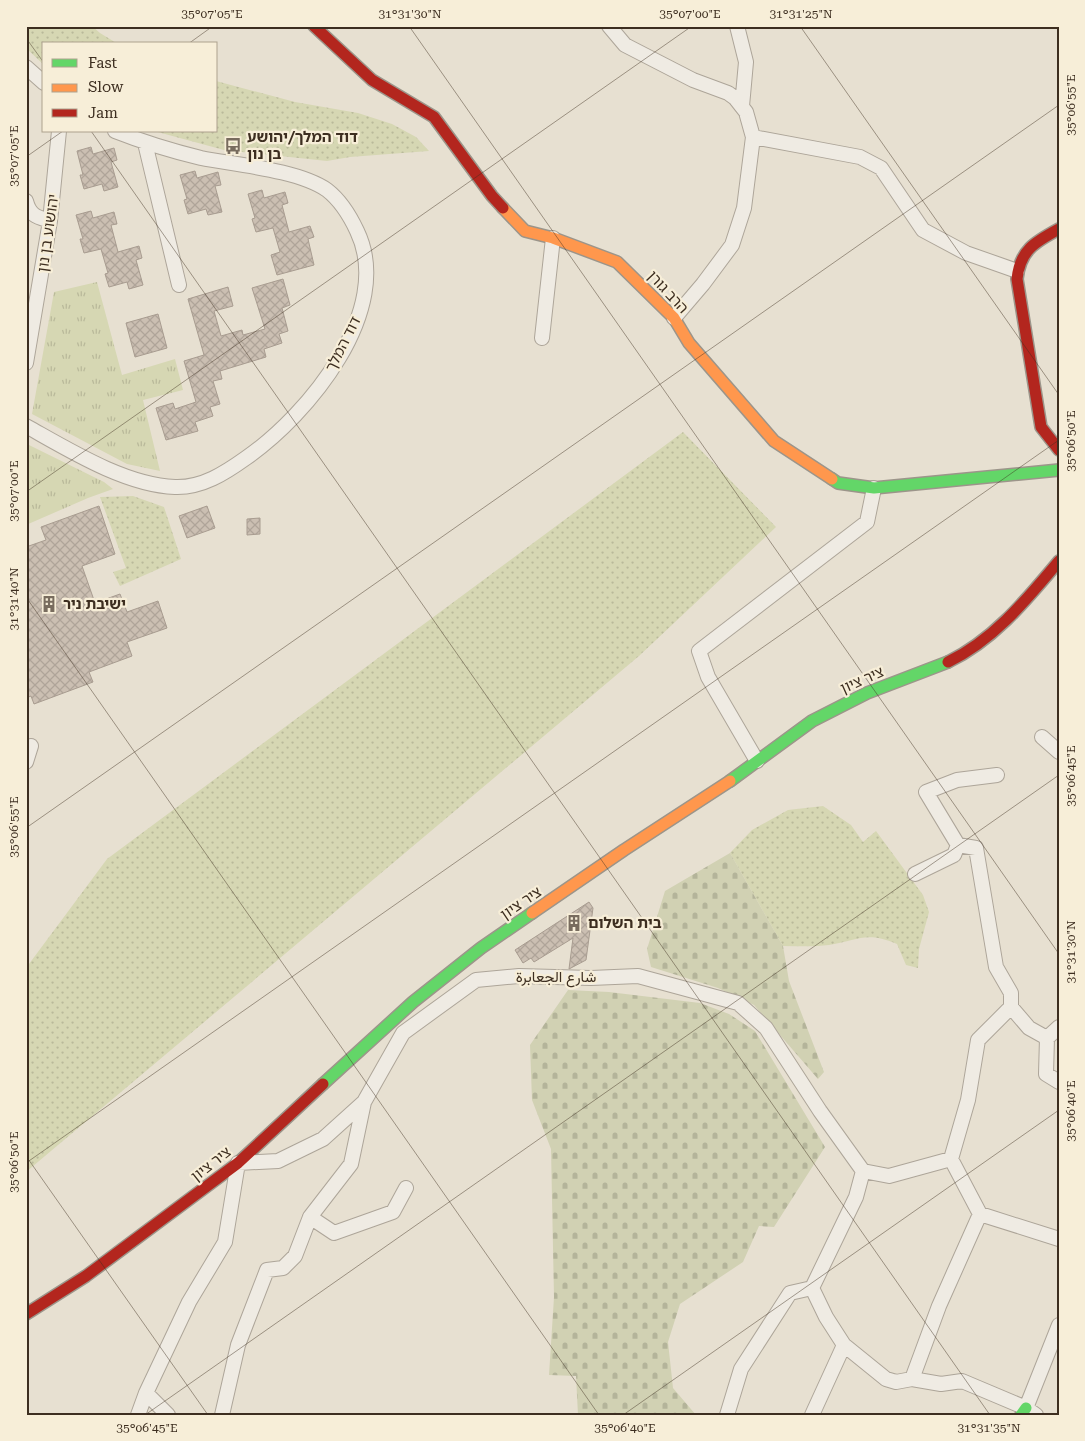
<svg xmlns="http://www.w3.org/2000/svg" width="1085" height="1441" font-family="'Roboto Serif',Vazirmatn,'Noto Sans Hebrew',serif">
<defs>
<pattern id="grass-dots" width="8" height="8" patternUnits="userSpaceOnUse" patternTransform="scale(1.25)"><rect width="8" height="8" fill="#d6d7b3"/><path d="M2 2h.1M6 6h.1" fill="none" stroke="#b9b99a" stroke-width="1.8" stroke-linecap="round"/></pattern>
<pattern id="cemetery-stones" width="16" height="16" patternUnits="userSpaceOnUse" patternTransform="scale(1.25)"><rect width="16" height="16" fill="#d1d1b3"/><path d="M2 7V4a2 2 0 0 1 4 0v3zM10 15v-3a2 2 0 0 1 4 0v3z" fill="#b4b49a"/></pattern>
<pattern id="park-tufts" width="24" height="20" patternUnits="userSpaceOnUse" patternTransform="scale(1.25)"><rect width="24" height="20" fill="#d6d7b3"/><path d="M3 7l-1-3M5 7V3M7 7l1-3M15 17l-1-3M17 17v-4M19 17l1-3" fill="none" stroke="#b9b99a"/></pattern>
<pattern id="building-cross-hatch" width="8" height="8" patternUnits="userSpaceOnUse" patternTransform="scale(1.25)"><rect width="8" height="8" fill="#cbbfb2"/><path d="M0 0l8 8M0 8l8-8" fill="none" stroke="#afa499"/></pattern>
</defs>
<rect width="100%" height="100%" fill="#e7e0d1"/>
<path fill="url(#grass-dots)" d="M 26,26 L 92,26 L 100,33 L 118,44 L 44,44 L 44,65 L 26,48 Z
M 216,81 L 295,102 L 358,113 L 392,124 L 416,137 L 429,151 L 350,157 L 327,161 L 224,150 L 154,131 L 216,131 Z
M 683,432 L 776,527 L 639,656 L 26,1172 L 26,968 L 107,859 Z
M 133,496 L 164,507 L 181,559 L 120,586 L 113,572 L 126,568 L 100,497 Z
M 823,806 L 851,825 L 863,842 L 876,831 L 923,895 L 929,912 L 919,949 L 918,968 L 906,965 L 897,944 C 866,931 859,940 829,945 C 814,947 798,946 783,946 L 730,853 L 752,830 L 788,810 Z"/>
<path fill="url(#cemetery-stones)" d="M 730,853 L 783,946 L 789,981 L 824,1072 L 818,1079 L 754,1005 L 718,988 L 651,967 L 647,949 L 665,891 Z
M 568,990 L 609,992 L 700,1003 L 729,1014 L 755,1031 L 825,1147 L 774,1227 L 759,1226 L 743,1262 L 680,1304 L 668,1342 L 673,1388 L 696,1415 L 578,1415 L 576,1376 L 549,1375 L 554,1297 L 551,1149 L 532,1100 L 530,1045 Z"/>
<path fill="url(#park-tufts)" d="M 97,282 L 122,375 L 175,359 L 183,390 L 143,400 L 160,471 L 127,464 L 32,414 L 54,292 Z
M 29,445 L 104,482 L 113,489 L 88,498 L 26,525 L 26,465 Z"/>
<path fill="url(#building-cross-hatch)" stroke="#a89c90" d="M 91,147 L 93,154 L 114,148 L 117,160 L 111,162 L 118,187 L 104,191 L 102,184 L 84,189 L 80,175 L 83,175 L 77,151 Z
M 195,171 L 197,178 L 218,172 L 221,185 L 215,186 L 222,212 L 208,215 L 206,209 L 188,214 L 184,200 L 187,199 L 180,175 Z
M 262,190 L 264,198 L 285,192 L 288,203 L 282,205 L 289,232 L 310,226 L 314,237 L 308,239 L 314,265 L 277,275 L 271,255 L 280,252 L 273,228 L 256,232 L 252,219 L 255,218 L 248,194 Z
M 91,211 L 93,218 L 114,212 L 117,224 L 111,225 L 118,252 L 139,246 L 142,258 L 136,260 L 143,285 L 129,289 L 127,282 L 109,287 L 105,274 L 108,273 L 101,249 L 84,253 L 80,239 L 83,239 L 76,215 Z
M 283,279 L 290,305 L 282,308 L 288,331 L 279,334 L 282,343 L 264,349 L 266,357 L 220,371 L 222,379 L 213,381 L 220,404 L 210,407 L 213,416 L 195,422 L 198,431 L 166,440 L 156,408 L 173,403 L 175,409 L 196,402 L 184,361 L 204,355 L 188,299 L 228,287 L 233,306 L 214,311 L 221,336 L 242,330 L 243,335 L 265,329 L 252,288 Z
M 158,314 L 167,348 L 135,357 L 126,323 Z
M 99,506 L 115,554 L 82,566 L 95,603 L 120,594 L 127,612 L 158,601 L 167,628 L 127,642 L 132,656 L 89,672 L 93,682 L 34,704 L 31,696 L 26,698 L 26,547 L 46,540 L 41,527 Z
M 207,506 L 215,528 L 187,538 L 179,516 Z
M 260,518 L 260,534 L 247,535 L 247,519 Z
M 589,902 L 593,908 L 586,960 L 569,969 L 573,938 L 534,962 L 531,958 L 523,963 L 515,950 Z"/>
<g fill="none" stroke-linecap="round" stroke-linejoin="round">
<g stroke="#ada599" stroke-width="16">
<path id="street" d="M 609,26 L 625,45 L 693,80 L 728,93 L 735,98 L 746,112 L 753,137 L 744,208 L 732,245 L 703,284 L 674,318
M 737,26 L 746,62 L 742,106
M 26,67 L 44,83
M 753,137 L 860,157 L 881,168 L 923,230 L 966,253 L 1017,271
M 145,143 L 179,285
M 26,201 C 30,216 37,217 50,221
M 542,338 L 553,238
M 26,363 L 50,221 L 59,131
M 26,426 C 69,450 125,485 175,487 C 202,488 225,473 246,458 C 308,415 395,310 357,231 C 350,216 340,200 327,190 C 298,170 237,165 201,158 C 172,151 143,142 115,131
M 1042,737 L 1059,752
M 757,761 L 708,677 L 699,651 L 867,522 L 874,488
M 26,762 L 31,746
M 915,874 L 954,855 L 958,845
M 1011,1007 L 1029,1028 L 1047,1038 L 1046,1074 L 1059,1082
M 1047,1038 L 1059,1027
M 951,1159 L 968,1100 L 978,1040 L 1011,1007 L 1011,993 L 996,967 L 976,848 L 958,845 L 926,792 L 957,780 L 997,775
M 863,1171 L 889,1176 L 951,1159 L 980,1214 L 1059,1239
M 310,1217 L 334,1233 L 393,1212 L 406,1188
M 812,1288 L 826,1317 L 844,1345 L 812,1415
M 812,1288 L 856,1197 L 863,1171
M 844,1345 L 886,1379 L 896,1382 L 912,1379 L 941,1384 L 962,1381 L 1026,1408 L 1036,1415
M 912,1379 L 939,1306 L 980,1214
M 146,1393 L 168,1415
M 1026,1408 L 1059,1325
M 138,1415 L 146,1393 L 189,1302 L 225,1242 L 238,1163 L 278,1161 L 323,1139 L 364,1102 L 403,1033 L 476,980 L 519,976 L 591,978 L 638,976 L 738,1003 L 766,1028 L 820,1111 L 863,1171
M 222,1415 L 238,1345 L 267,1270 L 283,1268 L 295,1256 L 310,1217 L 351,1164 L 364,1102
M 727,1415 L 741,1369 L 790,1293 L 812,1288"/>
</g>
<g stroke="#9c958a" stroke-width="14">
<path id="fast" d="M 832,479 L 838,483 L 874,488 L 1059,470
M 730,781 L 812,721 L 867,693 L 948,662
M 323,1084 L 413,1002 L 481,948 L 532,913
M 1021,1415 L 1026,1408"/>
</g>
<g stroke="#9c958a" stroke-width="14">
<path id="slow" d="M 503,208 L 525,231 L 553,238 L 617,262 L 674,318 L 689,343 L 774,441 L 832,479
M 532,913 L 624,850 L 730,781"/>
</g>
<g stroke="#9c958a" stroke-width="14">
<path id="jam" d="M 314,26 L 372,80 L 434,117 L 492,196 L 503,208
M 1059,229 C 1035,242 1020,250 1017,279 L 1041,427 L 1059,450
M 948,662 C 994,640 1027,599 1059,561
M 26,1314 L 86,1276 L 238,1163 L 323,1084"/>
</g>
<use href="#street" stroke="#efebe3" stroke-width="14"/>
<use href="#fast" stroke="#63d668" stroke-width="11"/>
<use href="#slow" stroke="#ff974d" stroke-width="11"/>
<use href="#jam" stroke="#b3261e" stroke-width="11"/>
</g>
<path fill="none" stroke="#3d2e20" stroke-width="1" stroke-opacity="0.45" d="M 409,26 L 1059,954M 800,26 L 1059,395M 26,38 L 44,63M 188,44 L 213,26M 91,131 L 990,1415M 26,157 L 63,131M 26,492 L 692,26M 26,597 L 599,1415M 26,828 L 1059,105M 26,1156 L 208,1415M 26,1163 L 1059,440M 145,1415 L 1059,775M 623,1415 L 1059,1110"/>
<defs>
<g id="bus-bare" transform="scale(1.35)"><path d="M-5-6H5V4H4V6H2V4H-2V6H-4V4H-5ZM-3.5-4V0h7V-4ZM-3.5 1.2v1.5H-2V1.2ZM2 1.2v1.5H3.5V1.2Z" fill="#786c5e" stroke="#f7eed8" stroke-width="2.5" paint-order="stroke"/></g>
<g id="building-bare" transform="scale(1.35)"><path d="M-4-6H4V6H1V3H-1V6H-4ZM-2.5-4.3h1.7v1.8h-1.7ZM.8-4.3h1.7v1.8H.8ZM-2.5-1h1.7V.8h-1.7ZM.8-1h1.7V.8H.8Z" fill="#786c5e" stroke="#f7eed8" stroke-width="2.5" paint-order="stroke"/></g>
</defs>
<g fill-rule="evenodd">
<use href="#bus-bare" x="233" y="146"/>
<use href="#building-bare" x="49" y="604"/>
<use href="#building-bare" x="574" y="923"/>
</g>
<g text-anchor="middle" stroke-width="4.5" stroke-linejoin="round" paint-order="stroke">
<g font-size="15" font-weight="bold" fill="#3d2e20" stroke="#f7eed8" text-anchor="start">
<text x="247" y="142">דוד המלך/יהושע<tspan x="247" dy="17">בן נון</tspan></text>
<text x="63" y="609">ישיבת ניר</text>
<text x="588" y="928">בית השלום</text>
</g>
<g font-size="15" fill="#3d2e20" stroke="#f7eed8">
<text transform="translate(48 233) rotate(-82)" y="5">יהושוע בן נון</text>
<text transform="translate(668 292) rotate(47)" y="5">הרב גורן</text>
<text transform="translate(343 344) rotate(-63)" y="5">דוד המלך</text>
<text transform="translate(862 680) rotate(-24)" y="5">ציר ציון</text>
<text transform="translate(521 903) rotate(-34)" y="5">ציר ציון</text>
<text x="556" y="982">شارع الجعابرة</text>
<text transform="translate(211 1164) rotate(-38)" y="5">ציר ציון</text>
</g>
</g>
<rect width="1085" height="1441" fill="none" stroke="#f7eed8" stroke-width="55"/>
<rect x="42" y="42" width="175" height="90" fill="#f7eed8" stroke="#ada18e"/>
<rect x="52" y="59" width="25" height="8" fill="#63d668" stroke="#ada18e"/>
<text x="88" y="68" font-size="15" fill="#3d2e20">Fast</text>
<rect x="52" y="84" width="25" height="8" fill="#ff974d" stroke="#ada18e"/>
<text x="88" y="92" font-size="15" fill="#3d2e20">Slow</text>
<rect x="52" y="109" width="25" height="8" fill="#b3261e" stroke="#ada18e"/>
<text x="88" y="118" font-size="15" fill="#3d2e20">Jam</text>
<rect x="28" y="28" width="1030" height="1386" fill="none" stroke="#3d2e20" stroke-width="2"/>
<g font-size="12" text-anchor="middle" fill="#3d2e20">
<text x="212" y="18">35°07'05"E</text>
<text x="410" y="18">31°31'30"N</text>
<text x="690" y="18">35°07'00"E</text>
<text x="801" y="18">31°31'25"N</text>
<text transform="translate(1071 105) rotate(-90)" y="4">35°06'55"E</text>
<text transform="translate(14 156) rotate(-90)" y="4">35°07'05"E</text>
<text transform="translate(1071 441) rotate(-90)" y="4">35°06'50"E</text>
<text transform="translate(14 491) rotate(-90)" y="4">35°07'00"E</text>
<text transform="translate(14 599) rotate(-90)" y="4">31°31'40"N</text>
<text transform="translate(1071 776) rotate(-90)" y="4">35°06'45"E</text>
<text transform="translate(14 827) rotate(-90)" y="4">35°06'55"E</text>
<text transform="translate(1071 952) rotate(-90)" y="4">31°31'30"N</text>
<text transform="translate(1071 1111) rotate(-90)" y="4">35°06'40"E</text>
<text transform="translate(14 1162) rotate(-90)" y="4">35°06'50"E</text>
<text x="147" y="1432">35°06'45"E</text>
<text x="625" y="1432">35°06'40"E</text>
<text x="989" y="1432">31°31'35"N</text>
</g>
</svg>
